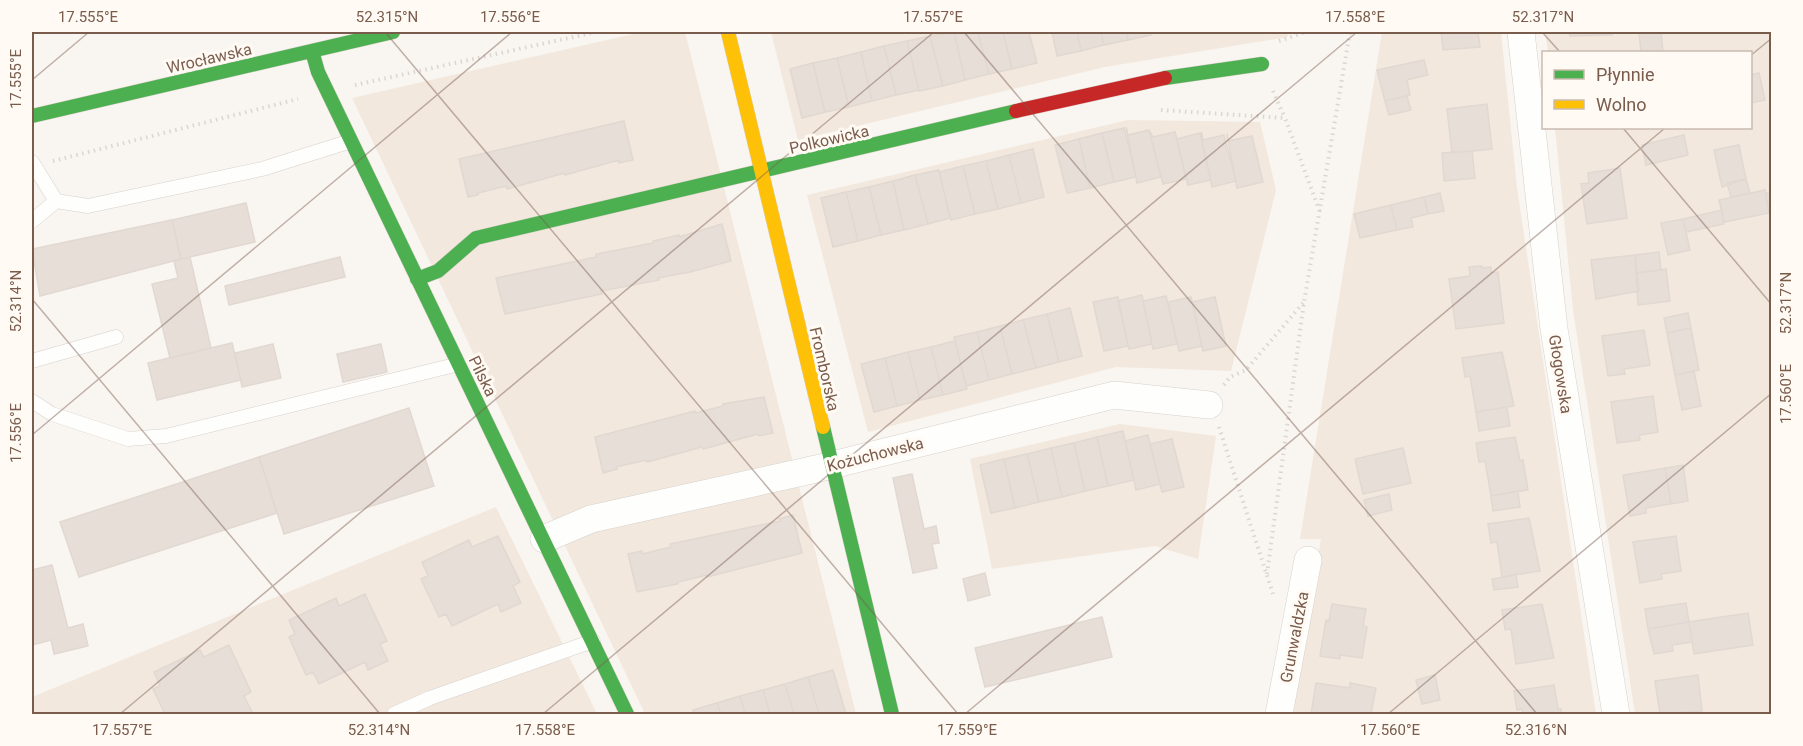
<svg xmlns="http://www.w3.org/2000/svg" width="1803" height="746" font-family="Roboto,sans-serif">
<rect width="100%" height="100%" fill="#f9f5f0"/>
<path fill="#f2e8de" d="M 642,32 L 685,32 L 856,714 L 645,714 L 352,98 Z
M 771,32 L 1287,32 L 1288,37 L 1105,67 L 798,140 Z
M 1382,32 L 1501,32 L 1517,188 L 1596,714 L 1292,714 L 1321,539 L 1300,539 Z
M 1545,32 L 1771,32 L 1771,714 L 1635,714 L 1573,310 L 1555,128 L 1750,128 L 1750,52 L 1548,52 Z
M 1128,120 L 1260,122 L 1276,190 L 1231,371 L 1116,367 L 868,432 L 807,195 Z
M 1120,424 L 1216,436 L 1198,559 L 1155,546 L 992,569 L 970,459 Z
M 496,507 L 597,714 L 32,714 L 32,697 Z"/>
<path fill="#e6ded7" stroke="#e2d8d2" stroke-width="1.5" d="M 954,32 L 978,32 L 989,74 L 965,80 Z
M 954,32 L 965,80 L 943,86 L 930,36 Z
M 978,32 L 1003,32 L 1012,69 L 989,74 Z
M 1003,32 L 1029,32 L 1037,63 L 1012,69 Z
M 1052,32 L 1077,32 L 1081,51 L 1057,56 Z
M 1077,32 L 1101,32 L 1104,45 L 1081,51 Z
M 1101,32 L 1126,32 L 1128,40 L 1104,45 Z
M 1126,32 L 1150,32 L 1151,35 L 1128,40 Z
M 1441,32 L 1478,32 L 1480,47 L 1443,50 Z
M 1569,32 L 1611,32 L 1612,35 L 1570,36 Z
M 1639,32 L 1661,32 L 1663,52 L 1641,52 Z
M 930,36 L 943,86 L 919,91 L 907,41 Z
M 907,41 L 919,90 L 896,95 L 884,46 Z
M 884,46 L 896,95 L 872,101 L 861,52 Z
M 861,52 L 872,101 L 849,107 L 837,58 Z
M 837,58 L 849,107 L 825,112 L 813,63 Z
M 1424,60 L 1428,75 L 1407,80 L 1410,95 L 1385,101 L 1377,70 Z
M 813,63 L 825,112 L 802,118 L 790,69 Z
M 1759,73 L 1765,100 L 1750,103 L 1750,75 Z
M 1407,96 L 1411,110 L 1389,115 L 1385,101 Z
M 1487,104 L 1492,149 L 1452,153 L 1447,109 Z
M 624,121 L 633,160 L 619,163 L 619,160 L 565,175 L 565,173 L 507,189 L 506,186 L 478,193 L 478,195 L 468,197 L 459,159 Z
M 1126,127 L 1128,135 L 1149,130 L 1161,177 L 1137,183 Z
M 1124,128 L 1136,177 L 1114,182 L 1102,133 Z
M 1149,130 L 1153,137 L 1175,132 L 1186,179 L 1163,184 Z
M 1175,132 L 1177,139 L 1200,133 L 1211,180 L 1188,185 Z
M 1102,133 L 1114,182 L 1090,188 L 1079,139 Z
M 1200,133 L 1202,133 L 1203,140 L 1224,135 L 1236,181 L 1212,187 Z
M 1227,134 L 1228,141 L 1252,136 L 1263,182 L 1237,188 Z
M 1684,135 L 1688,155 L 1646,165 L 1642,145 Z
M 1079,139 L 1090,188 L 1067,193 L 1055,145 Z
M 1739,145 L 1746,179 L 1722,187 L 1714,150 Z
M 1033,149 L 1044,197 L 1021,203 L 1009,155 Z
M 1472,151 L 1475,178 L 1444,181 L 1442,153 Z
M 1009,155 L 1021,203 L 998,209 L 986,161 Z
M 986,161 L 998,209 L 975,214 L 963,166 Z
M 963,166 L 975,214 L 951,220 L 939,172 Z
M 1620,168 L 1627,218 L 1587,224 L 1581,184 L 1589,183 L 1588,173 Z
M 939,170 L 950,218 L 928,224 L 915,175 Z
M 915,175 L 928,224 L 904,230 L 893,181 Z
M 1746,179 L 1750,193 L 1731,197 L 1727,183 Z
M 893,181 L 904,230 L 881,235 L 869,187 Z
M 869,187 L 881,235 L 858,241 L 846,192 Z
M 1765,190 L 1769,213 L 1724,222 L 1719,200 Z
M 846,192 L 858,241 L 833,247 L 821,198 Z
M 1772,192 L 1772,212 L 1769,213 L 1765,193 Z
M 1440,193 L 1444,211 L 1428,214 L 1424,197 Z
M 1424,197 L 1428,214 L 1411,218 L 1413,227 L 1397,230 L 1391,205 Z
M 246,203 L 255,242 L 181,259 L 172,220 Z
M 1391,205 L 1397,230 L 1360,238 L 1354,214 Z
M 1722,210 L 1724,224 L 1686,232 L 1683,219 Z
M 1683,219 L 1690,250 L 1668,255 L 1661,223 Z
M 172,220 L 181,259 L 40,296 L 32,249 Z
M 722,224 L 731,261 L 690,272 L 658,278 L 659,280 L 601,291 L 602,294 L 505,314 L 496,278 L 596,257 L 596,254 L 653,243 L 653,241 L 679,235 L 679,237 Z
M 1659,252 L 1661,270 L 1636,273 L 1635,255 Z
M 1635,255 L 1639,291 L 1596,299 L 1591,260 Z
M 190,257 L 211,348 L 170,358 L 152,284 L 178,278 L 174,261 Z
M 340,257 L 345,277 L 229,305 L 225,286 Z
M 1482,266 L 1482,268 L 1491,267 L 1491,273 L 1498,272 L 1504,323 L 1456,329 L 1449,279 L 1470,276 L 1469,267 Z
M 1666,269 L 1670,301 L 1638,305 L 1636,273 Z
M 1142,295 L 1152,344 L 1129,349 L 1118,301 Z
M 1166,296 L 1177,344 L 1153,349 L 1143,301 Z
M 1118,297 L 1128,346 L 1104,351 L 1093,302 Z
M 1191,297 L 1202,346 L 1179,351 L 1168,302 Z
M 1215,297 L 1226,346 L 1203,351 L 1192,302 Z
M 1070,308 L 1082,356 L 1059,362 L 1047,314 Z
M 1688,313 L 1691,328 L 1667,333 L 1664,318 Z
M 1047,314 L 1059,362 L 1036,368 L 1023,320 Z
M 1023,320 L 1036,368 L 1012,374 L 1000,326 Z
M 1000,326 L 1012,374 L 989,380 L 977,332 Z
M 1691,328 L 1699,370 L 1675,375 L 1667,333 Z
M 1644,330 L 1650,365 L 1624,369 L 1625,374 L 1608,376 L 1602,336 Z
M 977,332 L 989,380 L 966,386 L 954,337 Z
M 955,341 L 967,389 L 943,395 L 931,347 Z
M 232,343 L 241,380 L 157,400 L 148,363 Z
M 273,344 L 281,378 L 242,387 L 235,353 Z
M 381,344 L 387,372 L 343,382 L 337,354 Z
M 931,347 L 943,395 L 920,400 L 908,352 Z
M 908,352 L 920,400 L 897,406 L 885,358 Z
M 1502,352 L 1514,406 L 1476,412 L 1470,376 L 1465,377 L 1462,358 Z
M 885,358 L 897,406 L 874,412 L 861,364 Z
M 1694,371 L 1701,406 L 1682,410 L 1675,375 Z
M 1653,396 L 1658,432 L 1639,435 L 1640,440 L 1617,443 L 1611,402 Z
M 764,397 L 773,433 L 759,436 L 758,434 L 703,449 L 702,447 L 647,462 L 646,460 L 616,467 L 617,469 L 603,473 L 595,437 L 695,411 L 695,413 L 723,406 L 723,404 Z
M 1507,407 L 1510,426 L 1479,431 L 1476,412 Z
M 409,408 L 434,486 L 284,534 L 259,457 Z
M 1123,431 L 1134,480 L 1108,486 L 1097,437 Z
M 1148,435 L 1160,484 L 1136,490 L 1125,441 Z
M 1097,437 L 1108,486 L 1085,491 L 1074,443 Z
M 1515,437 L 1520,461 L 1523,460 L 1528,490 L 1491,496 L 1485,461 L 1479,462 L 1476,443 Z
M 1172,439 L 1184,487 L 1162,492 L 1150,444 Z
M 1074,443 L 1085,491 L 1062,497 L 1051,448 Z
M 1051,448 L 1062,497 L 1039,502 L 1027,454 Z
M 1403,448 L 1411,483 L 1363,494 L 1355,459 Z
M 1027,454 L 1039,502 L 1015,508 L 1004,459 Z
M 259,457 L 277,513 L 79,577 L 60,522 Z
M 1004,459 L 1015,508 L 991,513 L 980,465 Z
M 1683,465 L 1688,501 L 1671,504 L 1665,468 Z
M 1665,468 L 1671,504 L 1646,508 L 1646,513 L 1630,516 L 1623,475 Z
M 912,474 L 924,529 L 936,526 L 939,543 L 932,544 L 937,568 L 913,573 L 893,478 Z
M 1518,491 L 1520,507 L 1493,511 L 1491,496 Z
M 1389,494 L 1392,510 L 1368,516 L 1364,500 Z
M 793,515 L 802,553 L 707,577 L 707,575 L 678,582 L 678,584 L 637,592 L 628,554 L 642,551 L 642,554 L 671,547 L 670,544 L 780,521 L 779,519 Z
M 1529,518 L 1540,571 L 1502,577 L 1497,542 L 1491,543 L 1488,524 Z
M 498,536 L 520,582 L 513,586 L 521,603 L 501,612 L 498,604 L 452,626 L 446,614 L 439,617 L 421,579 L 428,576 L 422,562 L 469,540 L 472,547 Z
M 1676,536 L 1681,571 L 1661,574 L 1662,579 L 1640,583 L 1633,542 Z
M 52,565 L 68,628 L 83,624 L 88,646 L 54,654 L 51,640 L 32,645 L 32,570 Z
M 985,573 L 990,595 L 968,601 L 963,579 Z
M 1516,575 L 1518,587 L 1494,590 L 1492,579 Z
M 365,594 L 387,641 L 380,644 L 388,661 L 368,670 L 365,662 L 319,684 L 313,672 L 306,675 L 289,637 L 295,634 L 289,620 L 336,598 L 339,606 Z
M 1686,603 L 1689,622 L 1648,629 L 1645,609 Z
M 1332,604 L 1366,609 L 1363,626 L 1367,627 L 1362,658 L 1340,655 L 1340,659 L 1320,656 L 1326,620 L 1329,621 Z
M 1542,604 L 1554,658 L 1516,664 L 1511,629 L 1505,630 L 1502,610 Z
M 1748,613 L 1753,645 L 1694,654 L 1689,622 Z
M 1102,617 L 1112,657 L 985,687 L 975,648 Z
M 1689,622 L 1692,642 L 1672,645 L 1673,651 L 1654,654 L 1648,629 Z
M 229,645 L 251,692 L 244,696 L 252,712 L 248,714 L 165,714 L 153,689 L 160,686 L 154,672 L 200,650 L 204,657 Z
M 833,670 L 846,714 L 819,714 L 808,677 Z
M 1435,675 L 1440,700 L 1422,704 L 1416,680 Z
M 1698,675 L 1702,711 L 1660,714 L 1655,681 Z
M 808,677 L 819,714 L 794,714 L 785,684 Z
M 1316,683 L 1350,688 L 1350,683 L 1376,688 L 1371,714 L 1311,714 Z
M 785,684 L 794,714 L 770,714 L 763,690 Z
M 1554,685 L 1558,709 L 1561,709 L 1562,714 L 1523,714 L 1522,709 L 1517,710 L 1514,691 Z
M 763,690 L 770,714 L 745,714 L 740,696 Z
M 740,696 L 745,714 L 721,714 L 717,703 Z
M 717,703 L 721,714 L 694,714 L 693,710 Z"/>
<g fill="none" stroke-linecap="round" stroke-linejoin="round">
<g stroke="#d7d1cb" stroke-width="15">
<path id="lane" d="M 32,162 L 56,201 L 88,206 L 262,169 L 351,141
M 32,221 L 56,201
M 32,361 L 116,337
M 32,401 L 52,414 L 128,439 L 166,436 L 459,364
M 394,714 L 430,698 L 593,641"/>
</g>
<g stroke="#d7d1cb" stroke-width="28">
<path id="street" d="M 1521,32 L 1554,329 L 1616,714
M 544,539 L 591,519 L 816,469 L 1114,395 L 1209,405
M 1279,714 L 1308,560"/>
</g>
<g stroke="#d9d2cb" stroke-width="15">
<path id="fast" d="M 312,51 L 318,72 L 627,714
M 1165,78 L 1262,64
M 32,116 L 393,32
M 417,279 L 438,271 L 476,238 L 1016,111
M 823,427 L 892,714"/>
</g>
<g stroke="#d9d2cb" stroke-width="15">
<path id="slow" d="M 728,32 L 823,427"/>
</g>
<g stroke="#d9d2cb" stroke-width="15">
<path id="jam" d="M 1016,111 L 1165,78"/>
</g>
<path stroke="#dcd5d0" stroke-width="4" stroke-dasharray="1.5 4.5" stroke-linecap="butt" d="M 1279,41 L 1305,32
M 355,85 L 596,32
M 1273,91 L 1285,118
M 1161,110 L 1285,118 L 1320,212
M 53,161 L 298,99
M 1224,385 L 1230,377 L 1246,370 L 1303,303
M 1219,427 L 1273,594
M 1267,574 L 1304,302 L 1350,32"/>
<use href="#lane" stroke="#fefefd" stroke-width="14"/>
<use href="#street" stroke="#fefefd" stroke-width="27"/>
<use href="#fast" stroke="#4caf50" stroke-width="14"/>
<use href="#slow" stroke="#ffc107" stroke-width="14"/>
<use href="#jam" stroke="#c62828" stroke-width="14"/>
</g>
<path fill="none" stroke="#7a5c4d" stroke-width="1.5" stroke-opacity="0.45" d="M 385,32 L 958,714M 964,32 L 1537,714M 1542,32 L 1560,52M 1750,56 L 1772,38M 32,80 L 89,32M 1623,128 L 1772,305M 32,299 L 380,714M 32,435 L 512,32M 120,714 L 934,32M 543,714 L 1357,32M 965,714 L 1665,128M 1388,714 L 1772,393"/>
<g text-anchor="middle" stroke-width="6" stroke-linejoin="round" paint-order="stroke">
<g font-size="16" fill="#7a5c4d" stroke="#fffaf3">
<text transform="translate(209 58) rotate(-13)" y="6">Wrocławska</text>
<text transform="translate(829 139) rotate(-13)" y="6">Polkowicka</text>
<text transform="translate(825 369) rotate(77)" y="6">Fromborska</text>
<text transform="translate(1561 374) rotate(81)" y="6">Głogowska</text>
<text transform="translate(483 376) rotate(64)" y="6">Pilska</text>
<text transform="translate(875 454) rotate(-14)" y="6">Kożuchowska</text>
<text transform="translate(1294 637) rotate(-79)" y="6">Grunwaldzka</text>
</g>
</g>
<rect width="1803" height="746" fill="none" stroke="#fffaf3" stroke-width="66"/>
<rect x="1542" y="51" width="210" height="78" fill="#fffaf3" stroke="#cabbb1" stroke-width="1.5"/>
<rect x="1554" y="70" width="30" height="9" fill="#4caf50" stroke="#cabbb1" stroke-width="1.5"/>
<text x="1596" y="81" font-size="18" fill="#7a5c4d">Płynnie</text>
<rect x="1554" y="100" width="30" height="9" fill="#ffc107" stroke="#cabbb1" stroke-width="1.5"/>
<text x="1596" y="111" font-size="18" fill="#7a5c4d">Wolno</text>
<rect x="33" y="33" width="1737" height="680" fill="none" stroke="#7a5c4d" stroke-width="2"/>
<g font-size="15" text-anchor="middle" fill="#7a5c4d">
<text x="88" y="22">17.555°E</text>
<text x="387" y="22">52.315°N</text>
<text x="510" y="22">17.556°E</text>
<text x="933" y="22">17.557°E</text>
<text x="1355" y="22">17.558°E</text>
<text x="1543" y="22">52.317°N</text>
<text transform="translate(16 79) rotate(-90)" y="5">17.555°E</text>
<text transform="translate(16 301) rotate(-90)" y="5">52.314°N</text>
<text transform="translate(1786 303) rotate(-90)" y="5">52.317°N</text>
<text transform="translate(1786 394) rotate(-90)" y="5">17.560°E</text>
<text transform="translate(16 433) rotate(-90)" y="5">17.556°E</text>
<text x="122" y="735">17.557°E</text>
<text x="379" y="735">52.314°N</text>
<text x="545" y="735">17.558°E</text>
<text x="967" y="735">17.559°E</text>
<text x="1390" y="735">17.560°E</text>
<text x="1536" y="735">52.316°N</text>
</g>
</svg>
